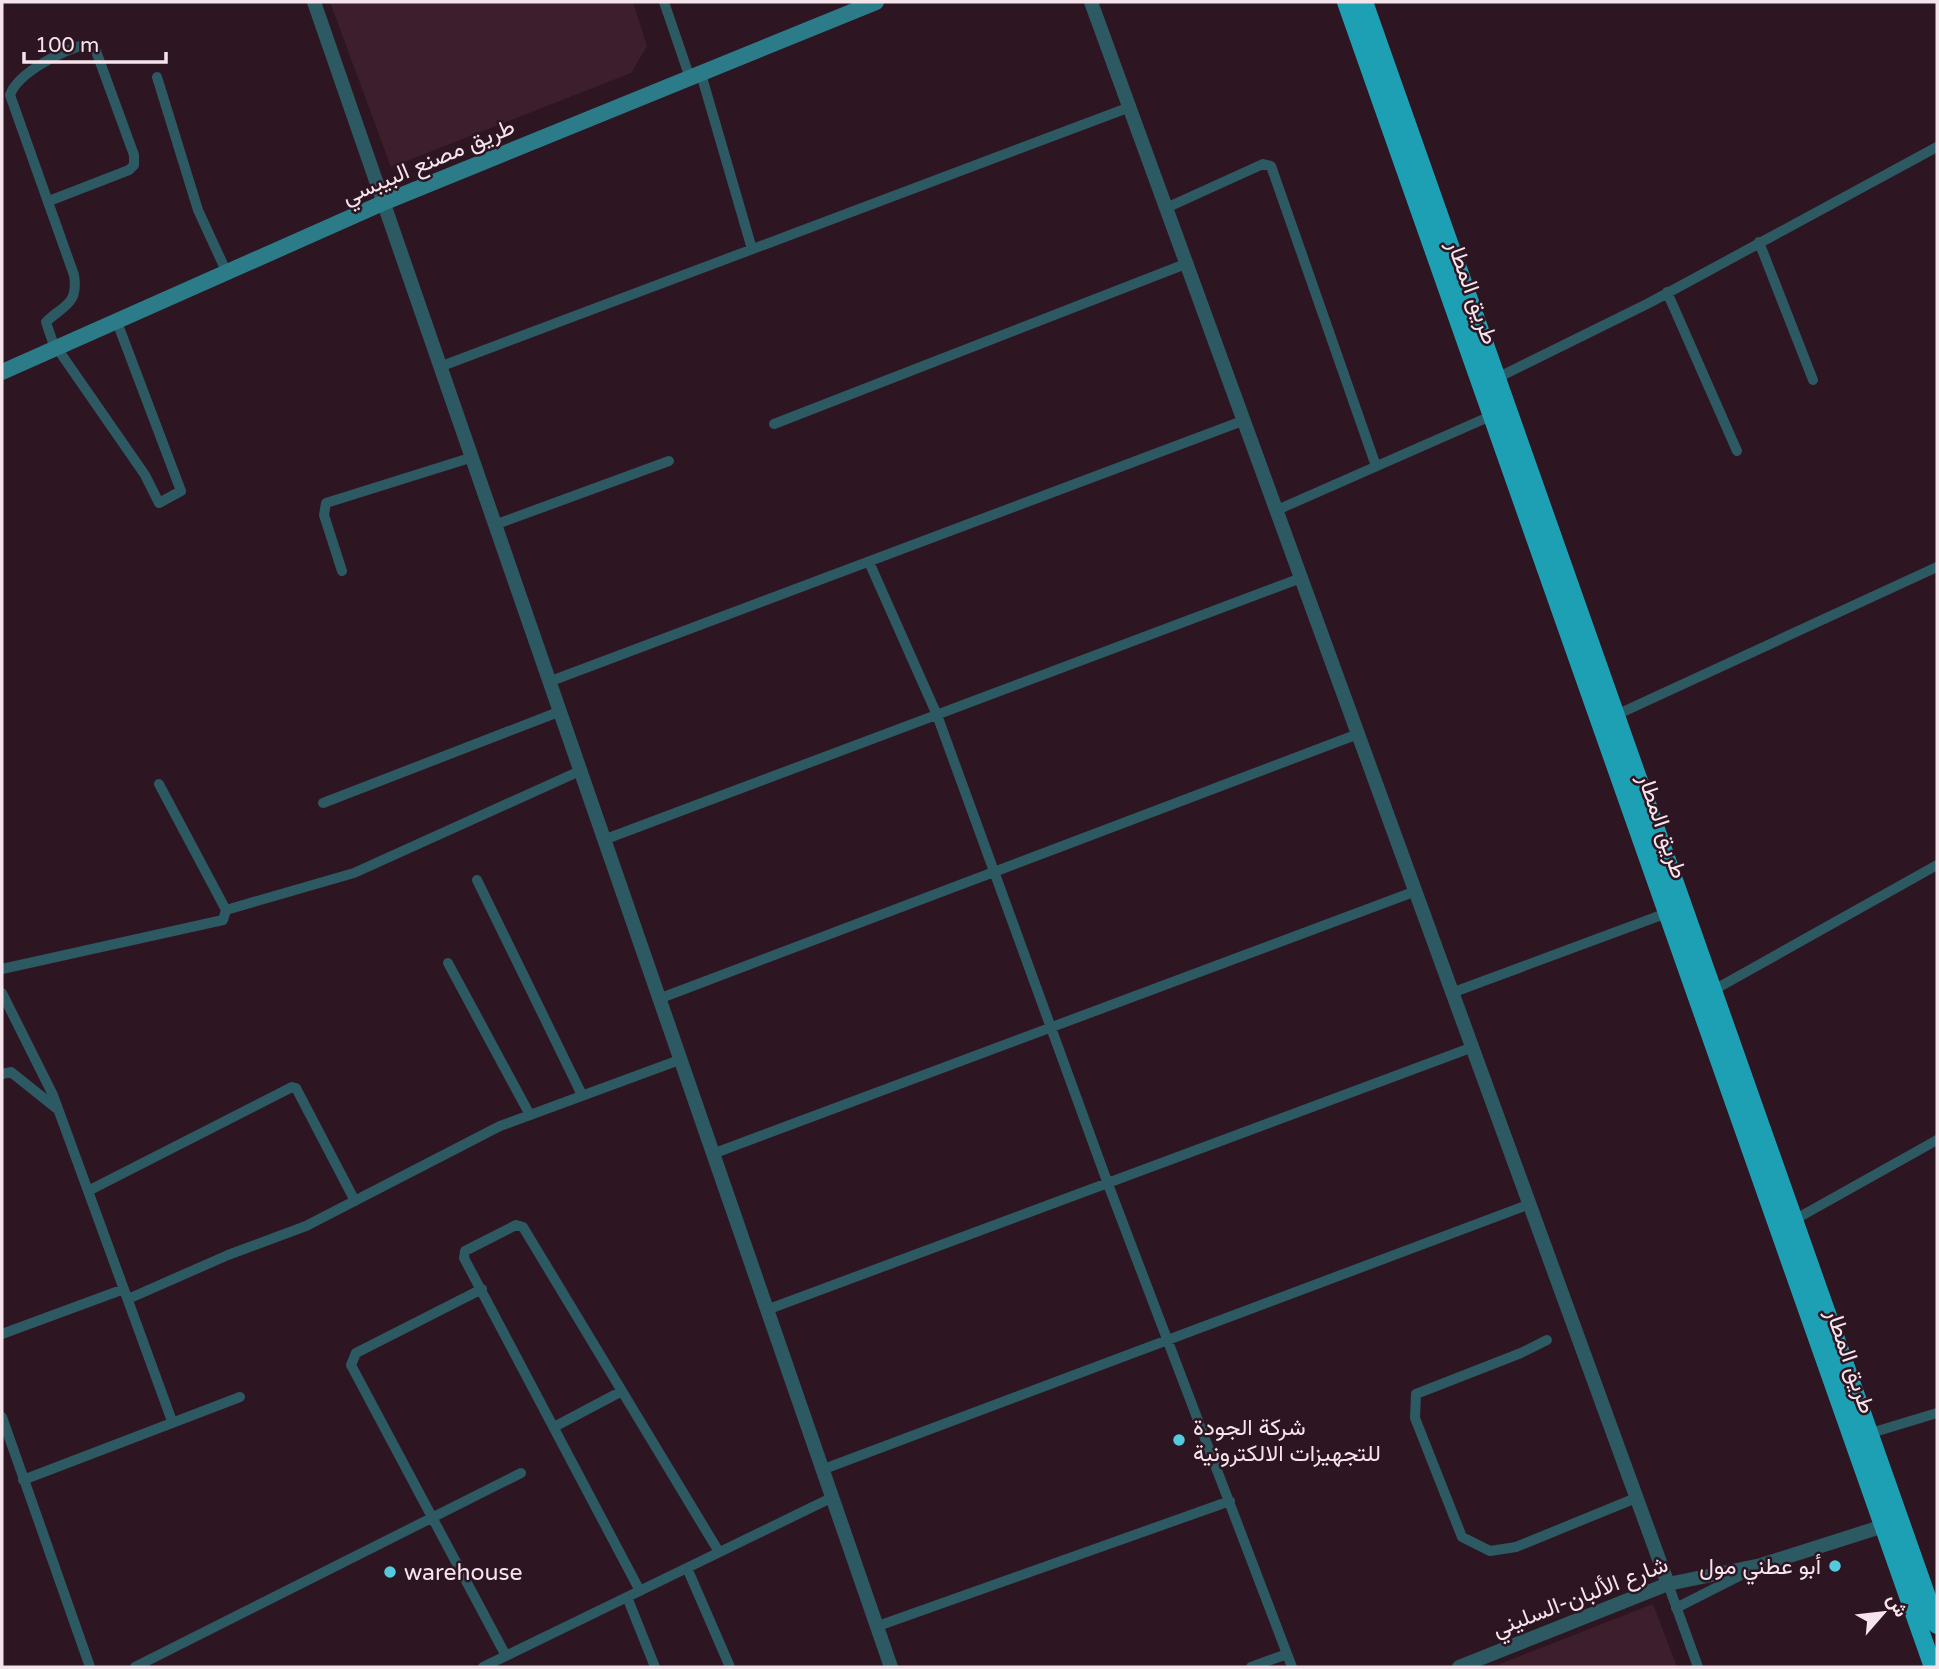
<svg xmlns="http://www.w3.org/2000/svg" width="1939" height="1669" font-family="'Varela Round',Vazirmatn,sans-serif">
<rect width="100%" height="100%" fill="#2d1521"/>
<path fill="#3d1e2d" d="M 330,2 L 633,2 L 647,46 L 631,73 L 391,167 Z
M 1653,1604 L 1677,1667 L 1492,1667 Z"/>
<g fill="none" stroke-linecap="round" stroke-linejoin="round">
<path stroke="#2c5962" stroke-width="10" d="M 664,2 L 690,78
M 701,74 L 752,249
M 157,77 L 198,210 L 227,273
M 49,201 L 129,170 L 134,165 L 134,155 L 96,51 L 88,44 C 65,49 18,72 10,95 L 74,275 C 79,305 62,306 46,322 L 55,349
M 1166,208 L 1263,164 L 1271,166 L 1376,466
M 1759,242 L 1813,380
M 1667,292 L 1737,451
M 57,348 L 145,475 L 159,503 L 181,491 L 117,322
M 442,366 L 1130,107
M 1497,378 L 1649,303 L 1937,147
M 774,424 L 1188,263
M 1277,510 L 1493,415
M 497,524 L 669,461
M 869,562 L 937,715 L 1108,1184 L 1292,1667
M 342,571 L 324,515 L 326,503 L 473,457
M 551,681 L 1245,420
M 1616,715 L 1937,567
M 159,784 L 226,910 L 354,873 L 582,770
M 323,803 L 561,711
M 606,839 L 1301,578
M 477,880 L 582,1095
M 448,963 L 530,1115
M 2,969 L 223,920 L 226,910
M 1712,991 L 1937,865
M 1454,992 L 1667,913
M 2,993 L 53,1095 L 172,1421
M 661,998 L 1358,734
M 2,1074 L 11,1072 L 56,1108
M 715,1153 L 1416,891
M 88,1191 L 292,1087 L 296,1088 L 355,1201
M 1794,1220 L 1937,1140
M 482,1289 L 356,1353 L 351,1365 L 506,1656
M 128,1299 L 228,1255 L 306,1226 L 500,1126 L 682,1059
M 769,1309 L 1473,1047
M 2,1334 L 124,1289
M 1547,1340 L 1521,1353 L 1416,1394 L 1415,1418 L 1462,1537 L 1490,1551 L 1516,1547 L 1636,1498
M 2,1417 L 90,1667
M 554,1427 L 622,1391
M 1871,1433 L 1937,1413
M 824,1469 L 1530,1204
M 23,1480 L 240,1397
M 687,1568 L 730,1667
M 1668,1584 L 1698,1667
M 640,1591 L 464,1258 L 465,1251 L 516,1225 L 523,1227 L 719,1552
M 627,1597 L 655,1667
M 1676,1608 L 1753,1569
M 878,1626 L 1230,1501
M 135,1667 L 521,1473
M 483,1667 L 833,1497
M 1251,1667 L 1287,1654"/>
<path stroke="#2c5962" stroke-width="14" d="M 314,2 L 891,1667
M 1091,2 L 1668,1584
M 1459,1667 L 1668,1584 L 1761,1565 L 1893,1523"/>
<path stroke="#2b7b89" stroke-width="16" d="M 2,372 L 385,202 L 876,2"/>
<path stroke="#1ea0b4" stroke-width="18" d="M 1346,2 L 1933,1667
M 1364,2 L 1937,1625"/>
</g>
<g fill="#55cadf" stroke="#2d1521" stroke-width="2.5">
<circle cx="1179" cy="1440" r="7"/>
<circle cx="1835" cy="1566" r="7"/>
<circle cx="390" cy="1572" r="7"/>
</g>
<g text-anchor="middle" stroke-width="5" stroke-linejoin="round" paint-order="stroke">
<g font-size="23" fill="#f6e4ec" stroke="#2d1521">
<text transform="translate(428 161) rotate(-23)" y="8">طريق مصنع البيبسي</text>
<text transform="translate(1473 292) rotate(70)" y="8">طريق المطار</text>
<text transform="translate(1663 826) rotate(71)" y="8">طريق المطار</text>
<text transform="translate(1851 1361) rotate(71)" y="8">طريق المطار</text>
<text transform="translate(1580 1596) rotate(-21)" y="8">شارع الألبان-السليني</text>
</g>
<g font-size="23" fill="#f6e4ec" stroke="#2d1521" text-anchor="start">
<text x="1193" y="1435">شركة الجودة<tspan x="1193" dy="26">للتجهيزات الالكترونية</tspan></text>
<text x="1821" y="1574" text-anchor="end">أبو عطني مول</text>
<text x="404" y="1580">warehouse</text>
</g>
</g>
<rect width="1939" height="1669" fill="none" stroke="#f6e4ec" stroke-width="7"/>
<g transform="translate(1883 1613) rotate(62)" stroke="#2d1521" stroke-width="5" paint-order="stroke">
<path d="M0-5L12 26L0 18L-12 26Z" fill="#f6e4ec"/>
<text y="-10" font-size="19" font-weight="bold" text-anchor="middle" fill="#f6e4ec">ش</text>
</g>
<path d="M24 52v10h142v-10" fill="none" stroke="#f6e4ec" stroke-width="3.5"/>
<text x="35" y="52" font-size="21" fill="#f6e4ec" stroke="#2d1521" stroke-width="5" paint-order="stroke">100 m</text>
</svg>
